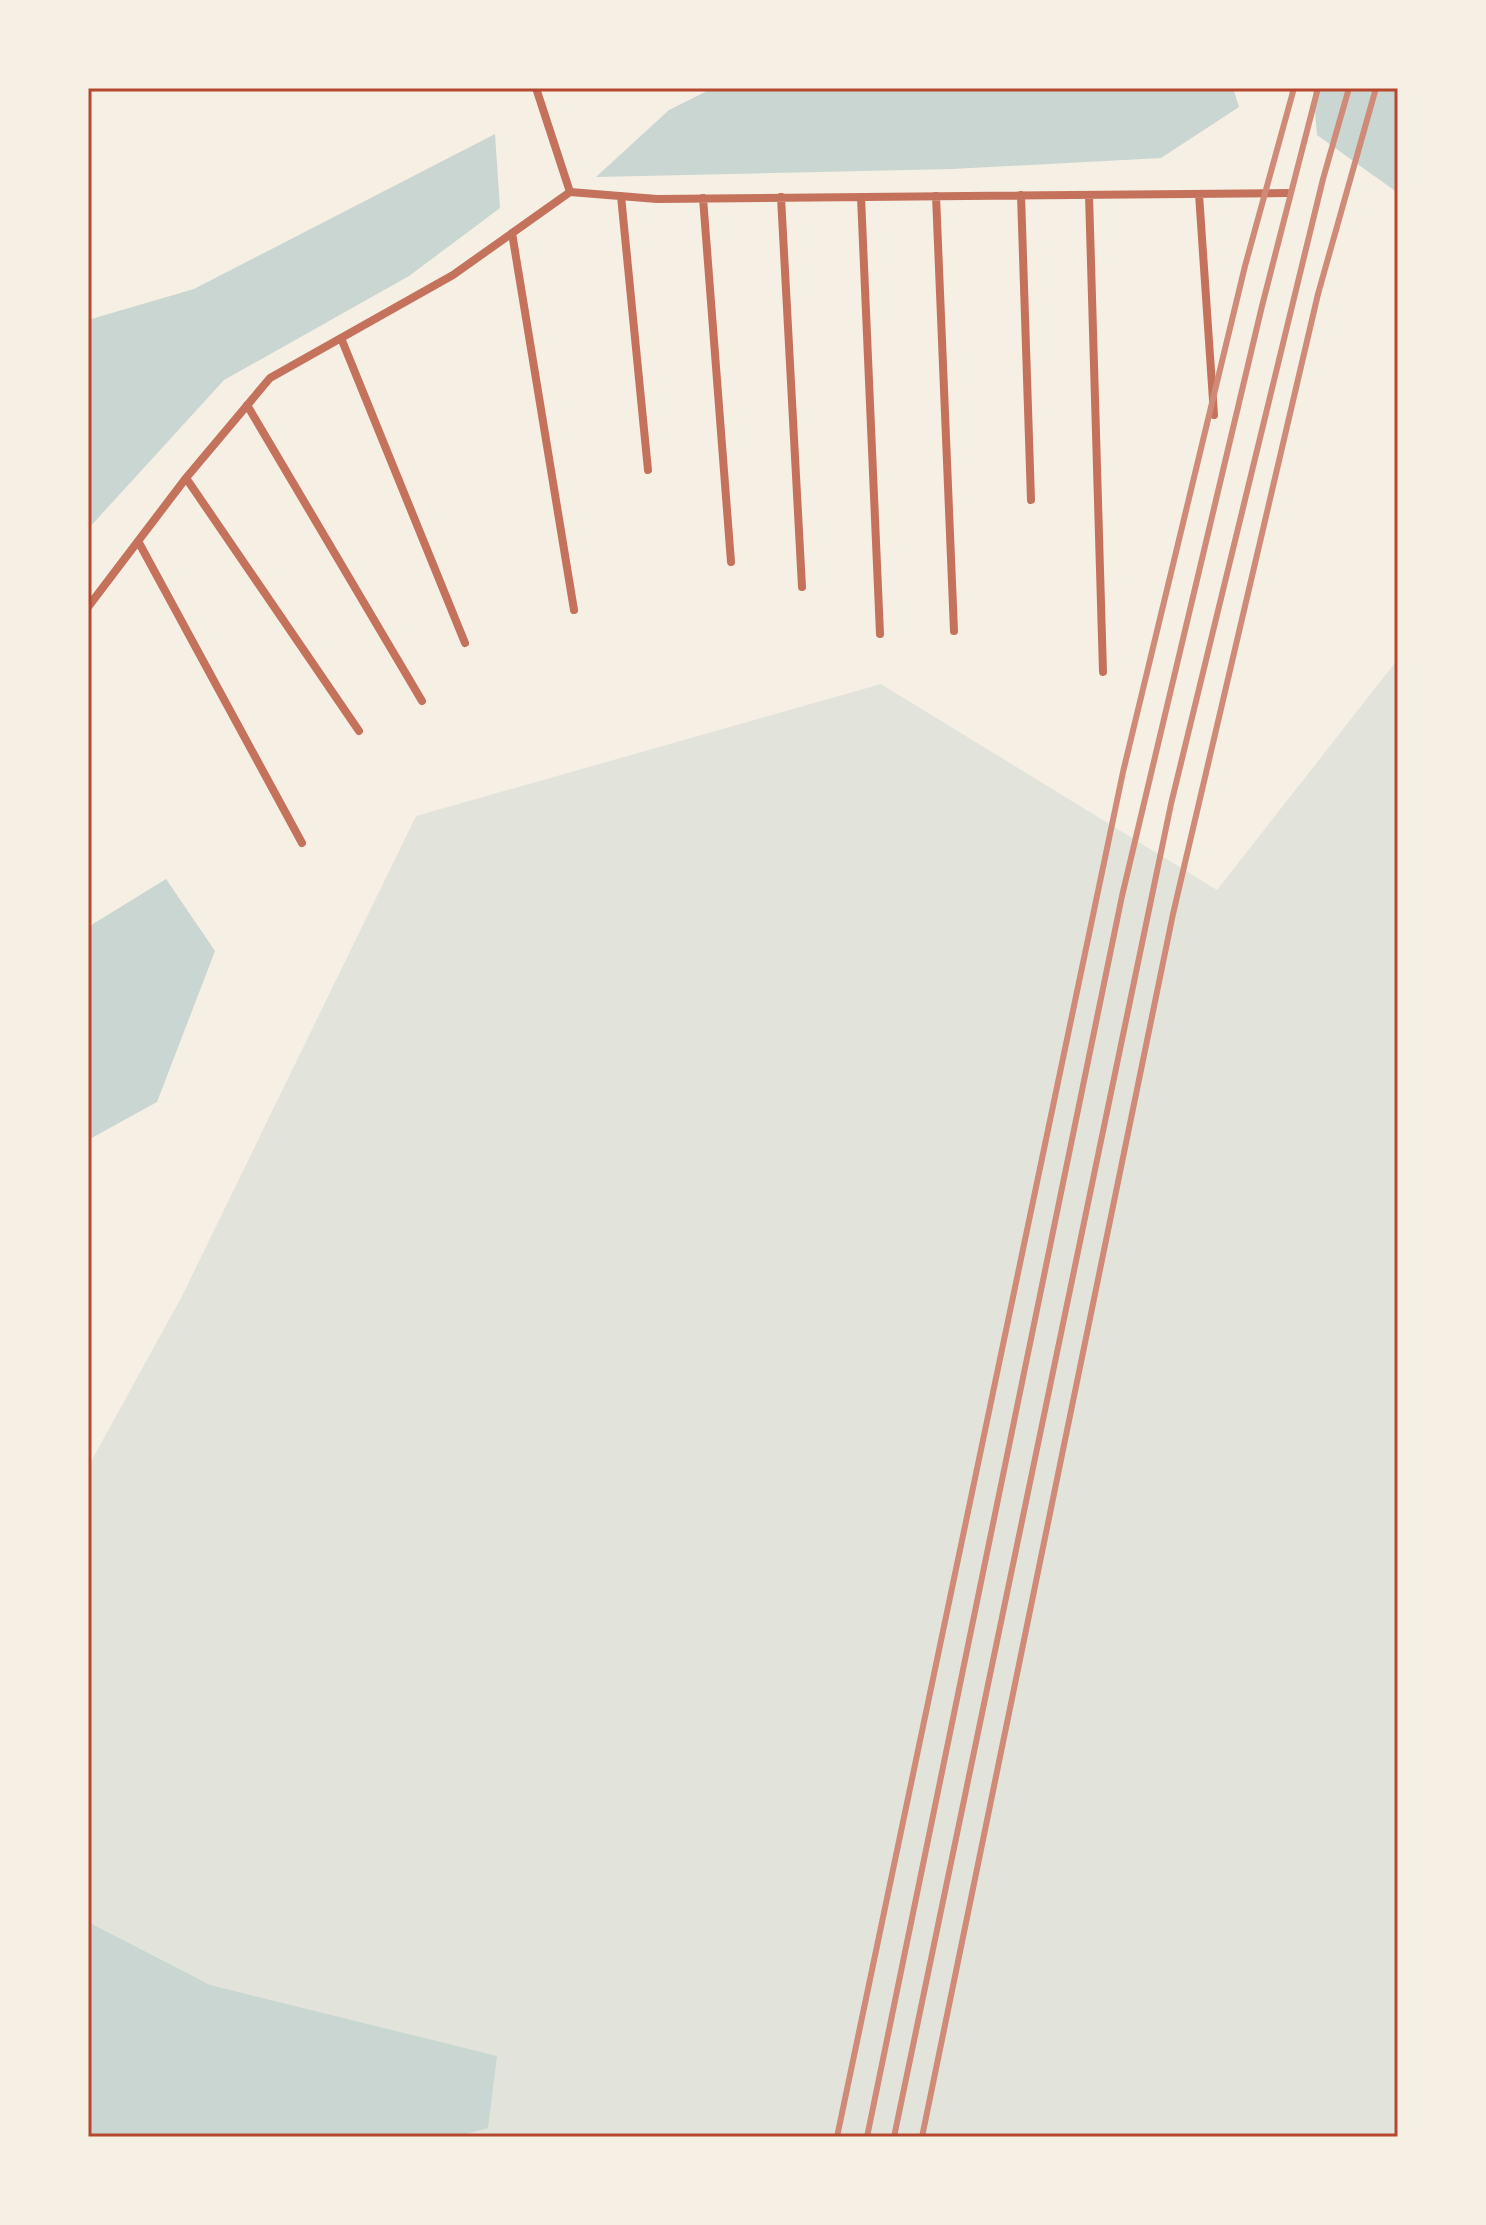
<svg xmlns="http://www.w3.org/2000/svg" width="1486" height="2225" font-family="'Roboto Condensed',sans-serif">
<rect width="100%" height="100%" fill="#f6efe4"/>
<path fill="#e2e4dc" d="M 1398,659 L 1398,2137 L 88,2137 L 88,1467 L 182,1296 L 416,816 L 881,684 L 1217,890 Z"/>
<path fill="#c9d6d2" d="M 713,88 L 1233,88 L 1239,107 L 1161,158 L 952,169 L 596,177 L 669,110 Z
M 1313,88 L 1398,88 L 1398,193 L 1317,135 Z
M 495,134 L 500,208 L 409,276 L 224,380 L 88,529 L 88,320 L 194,289 Z
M 166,879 L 215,951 L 157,1102 L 88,1140 L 88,927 Z
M 88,1922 L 210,1985 L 497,2056 L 488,2128 L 454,2137 L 88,2137 Z"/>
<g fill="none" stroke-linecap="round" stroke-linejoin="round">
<path stroke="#c5725c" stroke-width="8" d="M 536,88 L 570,192
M 1199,194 L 1214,415
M 1021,195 L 1031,500
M 1089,195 L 1103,672
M 621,196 L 648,470
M 936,196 L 954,631
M 781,197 L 802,587
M 861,197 L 880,634
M 703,198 L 731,562
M 512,233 L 574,610
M 341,338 L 465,643
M 247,405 L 422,701
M 186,478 L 359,731
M 138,541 L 302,843
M 88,607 L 186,478 L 270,378 L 453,275 L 570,192 L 657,199 L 1287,193"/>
<path stroke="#cf8b77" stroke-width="6" d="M 837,2137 L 1123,772 L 1245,266 L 1294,88
M 867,2137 L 1122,896 L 1262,306 L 1318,88
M 894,2137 L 1171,804 L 1323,179 L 1349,88
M 922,2137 L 1173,914 L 1318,294 L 1376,88"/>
</g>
<rect width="1486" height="2225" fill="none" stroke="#f6efe4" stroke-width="180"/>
<rect x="90" y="90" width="1306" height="2045" fill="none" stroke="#b5482f" stroke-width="3"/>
</svg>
